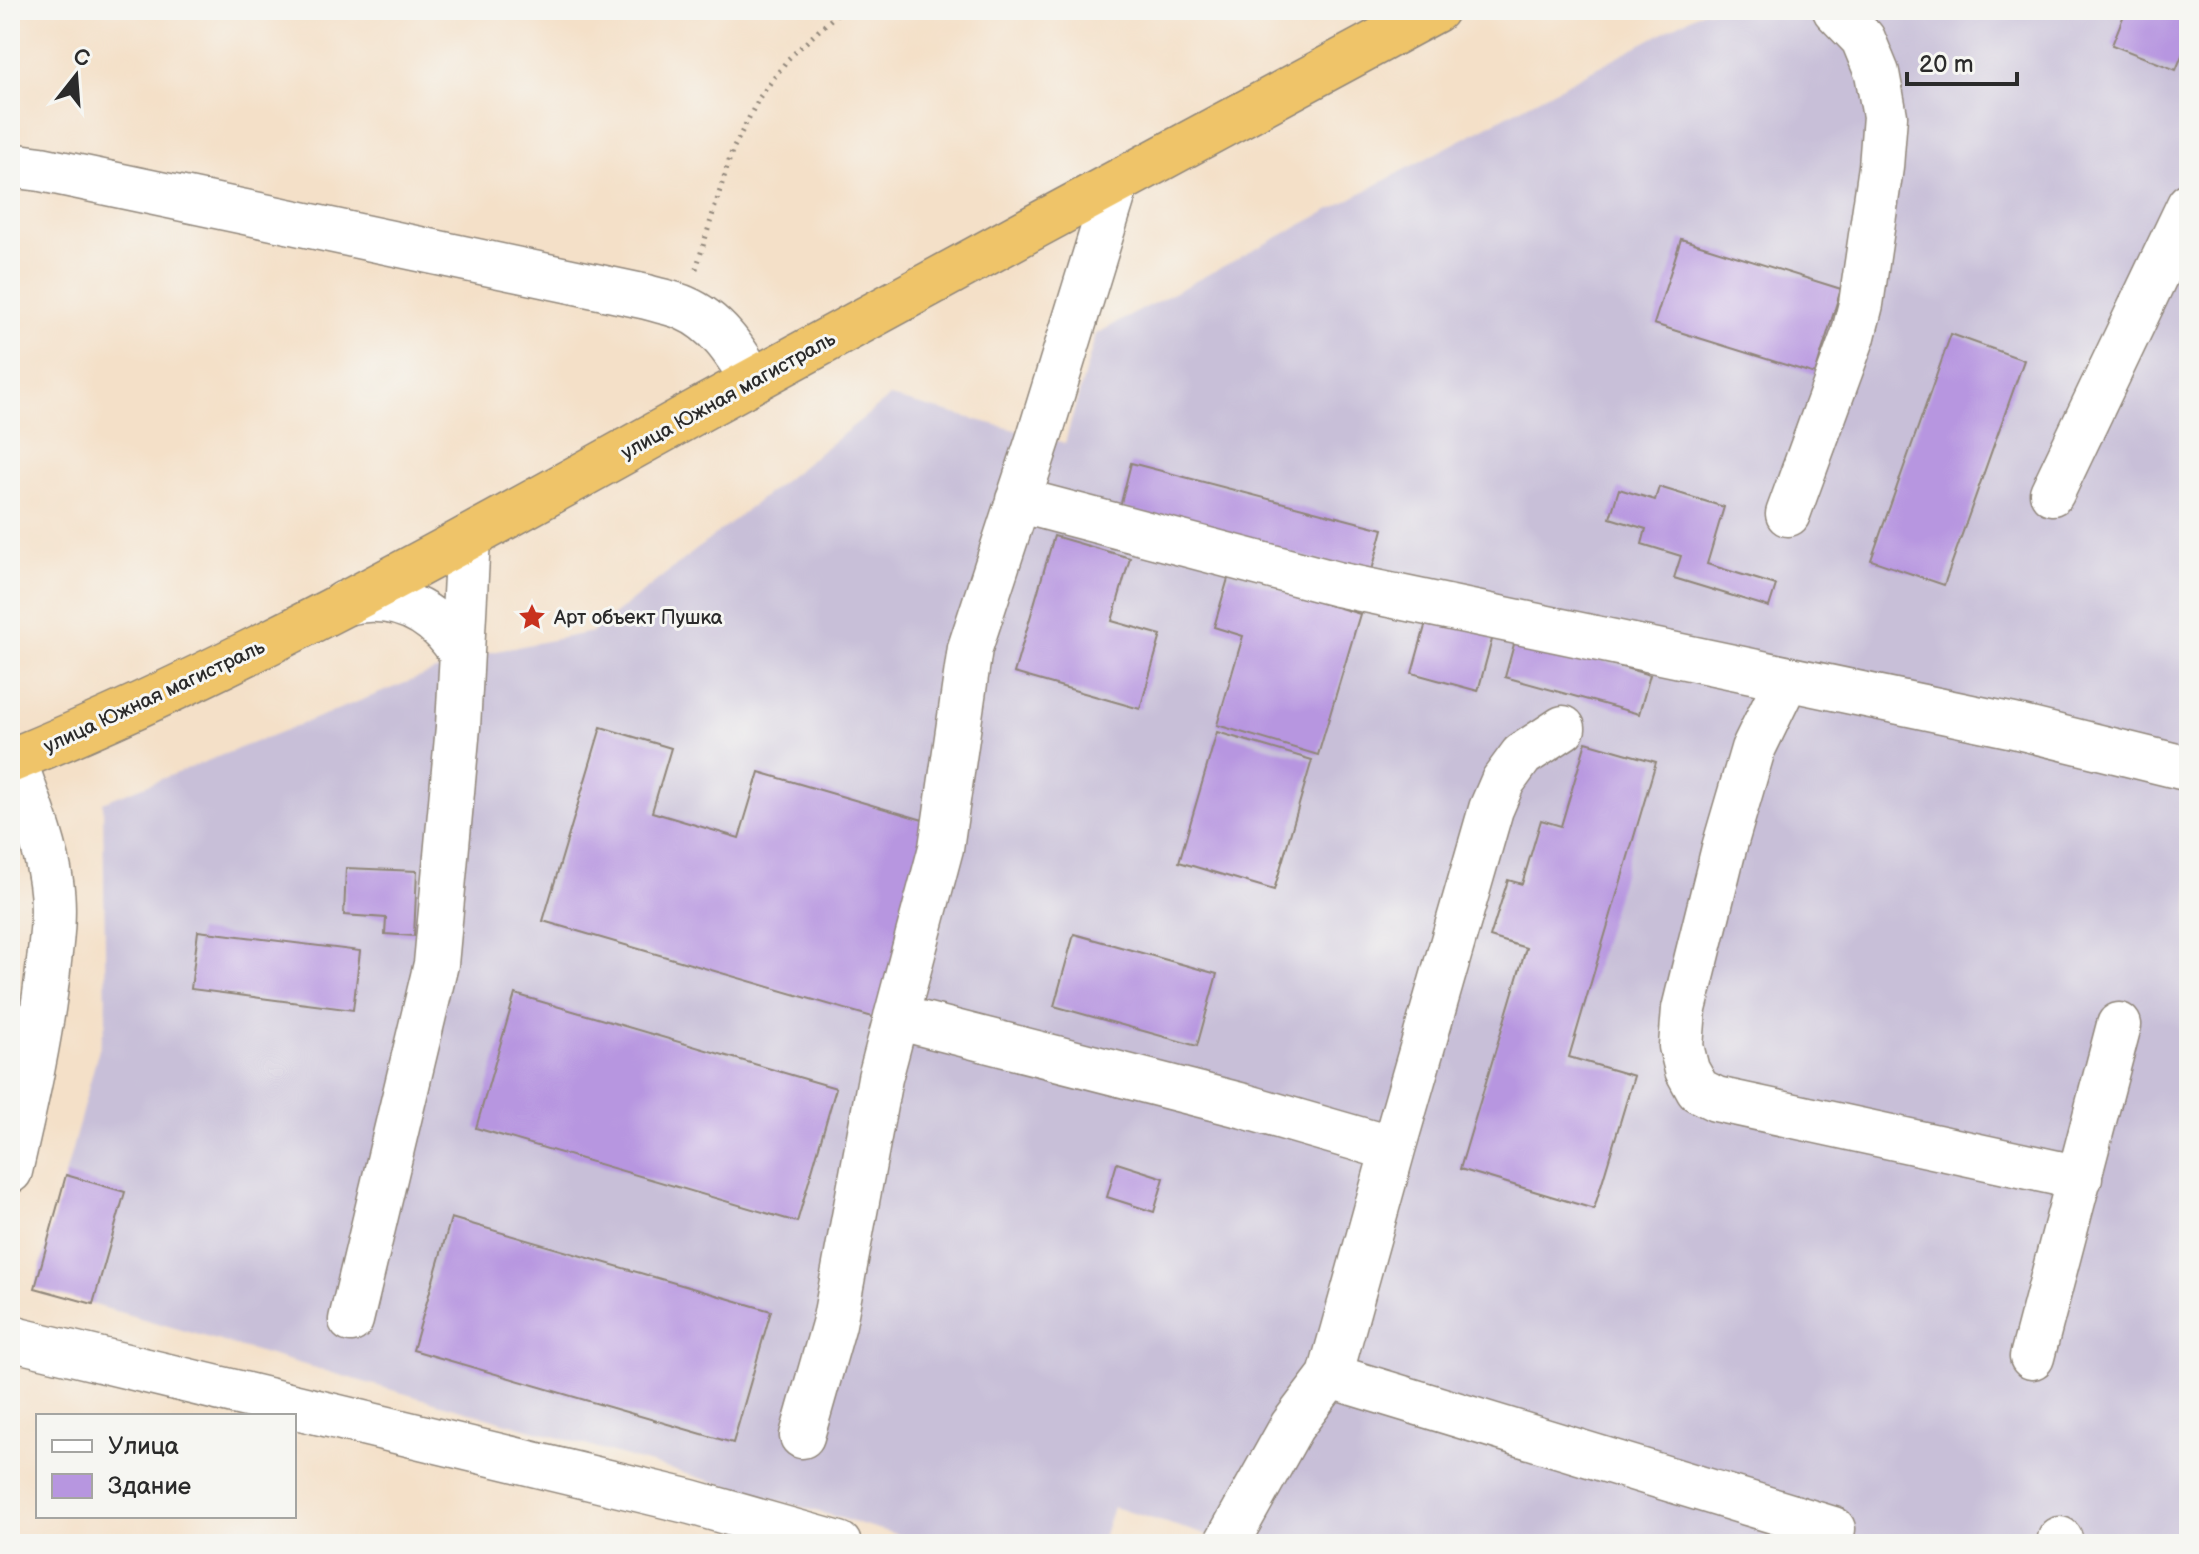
<svg xmlns="http://www.w3.org/2000/svg" width="2199" height="1554" font-family="'Balsamiq Sans',sans-serif">
<rect width="100%" height="100%" fill="#f6f6f2"/>
<filter id="ink" filterUnits="userSpaceOnUse"><feTurbulence type="fractalNoise" baseFrequency=".0125" numOctaves="2"/><feDisplacementMap in="SourceGraphic" scale="16" xChannelSelector="R" yChannelSelector="G"/><feConvolveMatrix kernelMatrix="1 2 1 2 8 2 1 2 1" color-interpolation-filters="sRGB"/></filter>
<filter id="wash" filterUnits="userSpaceOnUse"><feTurbulence type="fractalNoise" baseFrequency=".006" numOctaves="4" result="noise"/><feDisplacementMap in="SourceGraphic" scale="32" xChannelSelector="R" yChannelSelector="G"/><feGaussianBlur stdDeviation="1.8" result="paint"/><feColorMatrix in="noise" values="0 0 0 0 0 0 0 0 0 0 0 0 0 0 0 0 0 1.4 0 .05"/><feComposite in="paint" operator="in"/></filter>
<g filter="url(#wash)">
<rect width="100%" height="100%" fill="#f4e0c8"/>
<path fill="#c8bfd8" d="M 1705,10 L 2189,10 L 2189,1544 L 1236,1544 L 1113,1507 L 1101,1544 L 931,1544 L 35,1288 L 106,1022 L 103,802 L 461,661 L 482,654 L 592,632 L 890,397 L 1065,443 L 1096,334 Z"/>
<g id="blocks">
<path fill="#b796e0" d="M 2126,10 L 2189,10 L 2189,50 L 2185,48 L 2176,70 L 2112,45 Z
M 1681,239 L 1841,289 L 1815,374 L 1654,324 Z
M 1951,334 L 2024,360 L 1944,585 L 1871,560 Z
M 1131,463 L 1383,529 L 1371,574 L 1120,507 Z
M 1659,487 L 1724,507 L 1707,564 L 1776,585 L 1769,607 L 1674,578 L 1681,556 L 1642,544 L 1646,529 L 1610,518 L 1619,489 L 1655,500 Z
M 1054,536 L 1130,558 L 1112,621 L 1161,635 L 1140,709 L 1014,673 Z
M 1229,575 L 1360,614 L 1318,755 L 1217,725 L 1243,636 L 1214,627 Z
M 1427,619 L 1493,636 L 1478,691 L 1412,673 Z
M 1516,637 L 1650,675 L 1639,714 L 1505,677 Z
M 601,727 L 671,748 L 652,812 L 739,838 L 759,772 L 933,823 L 876,1018 L 543,921 Z
M 1217,732 L 1312,760 L 1274,890 L 1179,862 Z
M 1586,742 L 1656,762 L 1569,1057 L 1634,1076 L 1594,1209 L 1460,1169 L 1526,948 L 1490,937 L 1508,880 L 1522,884 L 1541,820 L 1561,826 Z
M 346,868 L 417,871 L 414,936 L 385,934 L 386,918 L 344,915 Z
M 198,931 L 360,951 L 353,1010 L 191,989 Z
M 1074,934 L 1217,974 L 1197,1046 L 1054,1006 Z
M 515,994 L 836,1088 L 797,1222 L 476,1128 Z
M 1117,1163 L 1164,1178 L 1154,1212 L 1107,1197 Z
M 66,1175 L 125,1192 L 93,1304 L 35,1288 Z
M 451,1218 L 771,1311 L 733,1443 L 413,1350 Z"/>
</g>
</g>
<g filter="url(#ink)">
<use href="#blocks" fill-opacity="0" stroke="#90867a" stroke-width="2"/>
<g fill="none" stroke-linecap="round" stroke-linejoin="round">
<g stroke="#90867a" stroke-width="47">
<path id="minor" d="M 10,165 L 41,169 L 647,297 C 659,301 673,303 684,308 C 717,322 735,351 753,380
M 2052,493 L 2189,205
M 1018,500 L 1337,584 L 2014,726 L 2189,769
M 1788,514 L 1853,336 L 1861,304 L 1881,167 L 1885,116 L 1877,73 L 1863,39 L 1835,10
M 345,603 C 394,592 434,609 461,653
M 1787,679 L 1753,749 L 1724,848 L 1684,1009 L 1681,1046 L 1687,1070 L 1698,1090 L 1716,1099 L 2080,1178
M 896,1017 L 1244,1106 L 1393,1149
M 10,1171 C 26,1102 42,1032 49,961 C 52,936 55,908 51,882 C 45,840 28,800 14,760
M 351,1320 L 436,964 L 458,727 L 468,538
M 10,1336 L 18,1340 L 691,1502 L 839,1544
M 2032,1357 L 2119,1025
M 1330,1376 L 1833,1529
M 802,1436 L 834,1324 L 880,1078 L 941,848 L 970,648 L 1039,437 L 1117,183
M 1226,1544 L 1292,1426 L 1330,1376 L 1393,1149 L 1491,809 L 1503,781 L 1522,755 L 1563,728
M 2059,1544 L 2060,1539"/>
</g>
<g stroke="#90867a" stroke-width="47">
<path id="highway" d="M 10,761 C 253,662 481,531 710,404 C 951,271 1194,141 1436,10"/>
</g>
<path stroke="#90867a" stroke-width="5" stroke-dasharray="2 6" stroke-linecap="butt" d="M 696,269 L 732,151 L 759,98 L 788,59 L 841,10"/>
<use href="#minor" stroke="#fff" stroke-width="44"/>
<use href="#highway" stroke="#efc469" stroke-width="44"/>
</g>
</g>
<defs>
<g id="sight-bare" transform="scale(2.16)"><path d="M0-6L1.8-2.2L6-1.7L2.9 1.2L3.7 5.4L0 3.3L-3.7 5.4L-2.9 1.2L-6-1.7L-1.8-2.2Z" fill="#c8321e" stroke="#f6f6f2" stroke-width="2.5" paint-order="stroke"/></g>
</defs>
<g fill-rule="evenodd">
<use href="#sight-bare" x="532" y="617"/>
</g>
<g text-anchor="middle" stroke-width="6" stroke-linejoin="round" paint-order="stroke">
<g font-size="20" fill="#2b2b2b" stroke="#f6f6f2">
<text transform="translate(728 395) rotate(-29)" y="7">улица Южная магистраль</text>
<text transform="translate(154 696) rotate(-25)" y="7">улица Южная магистраль</text>
</g>
<g font-size="20" fill="#2b2b2b" stroke="#f6f6f2" text-anchor="start">
<text x="554" y="624">Арт объект Пушка</text>
</g>
</g>
<rect width="2199" height="1554" fill="none" stroke="#f6f6f2" stroke-width="40"/>
<rect x="36" y="1414" width="260" height="104" fill="#f6f6f2" stroke="#a5a5a2" stroke-width="2"/>
<rect x="52" y="1440" width="40" height="12" fill="#ffffff" stroke="#a5a5a2" stroke-width="2"/>
<text x="108" y="1454" font-size="24" fill="#2b2b2b">Улица</text>
<rect x="52" y="1474" width="40" height="24" fill="#b796e0" stroke="#a5a5a2" stroke-width="2"/>
<text x="108" y="1494" font-size="24" fill="#2b2b2b">Здание</text>
<g transform="translate(76 76) rotate(17)" stroke="#f6f6f2" stroke-width="6" paint-order="stroke">
<path d="M0-6L14 30L0 20L-14 30Z" fill="#2b2b2b"/>
<text y="-12" font-size="22" font-weight="bold" text-anchor="middle" fill="#2b2b2b">С</text>
</g>
<path d="M1907 72v12h110v-12" fill="none" stroke="#2b2b2b" stroke-width="4"/>
<text x="1919" y="72" font-size="24" fill="#2b2b2b" stroke="#f6f6f2" stroke-width="6" paint-order="stroke">20 m</text>
</svg>
